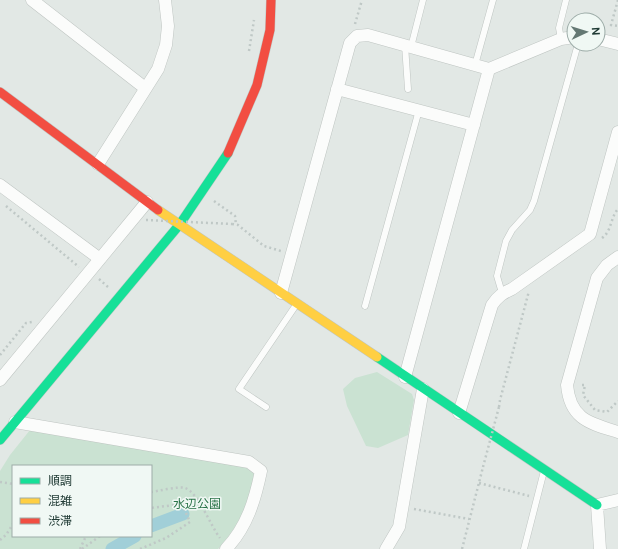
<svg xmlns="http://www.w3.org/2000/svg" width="618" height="549" font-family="'DM Sans','Noto Sans JP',sans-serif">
<rect width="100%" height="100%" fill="#e2e8e5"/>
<path fill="#cae2d2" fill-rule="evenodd" d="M 377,372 L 412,394 L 414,400 L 408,435 L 378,448 L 366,446 L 347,406 L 343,389 L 355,378 Z
M 30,430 L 247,466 L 254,474 C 250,504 238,527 218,549 L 0,549 L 0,471 L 10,455 ZM 13,466 L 151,466 L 151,536 L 13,536 Z"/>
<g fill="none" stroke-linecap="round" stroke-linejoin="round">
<path stroke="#a1cfd8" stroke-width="13" d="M 151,526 L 183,514
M 112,549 L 135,536"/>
<g stroke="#bfc5c2" stroke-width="7">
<path id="lane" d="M 561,39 L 559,28 L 566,0
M 405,45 L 408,89
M 411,47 L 423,0
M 475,65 L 493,0
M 502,293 L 497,276 L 506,241 L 512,230 L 530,210 L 534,201 L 578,44
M 365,306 L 419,110
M 266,407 L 239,389 L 296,305
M 524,549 L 544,471"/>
</g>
<g stroke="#bfc5c2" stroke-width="13">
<path id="street" d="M 32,0 L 145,88
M 598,39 L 618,44
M 337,89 L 474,125
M 98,164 L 158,69 L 166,45 L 168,26 L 165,0
M 0,185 L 100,259
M 618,257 L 607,265 L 597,278 L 567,385 C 570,419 589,423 618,432
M 281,293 L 350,43 L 357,36 L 368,35 L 489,69 L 561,39 L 574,37
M 405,377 L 489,69
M 0,380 L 147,202
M 459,413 L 492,305 C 498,296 503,293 512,289 L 590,234 L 618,132
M 15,422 L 249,462 L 261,471 C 255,500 247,527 226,549
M 386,549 L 399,527 L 423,389
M 600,549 L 597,505 L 618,500"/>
</g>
<g stroke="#bec6c3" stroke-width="10">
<path id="fast" d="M 377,357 L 597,505
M 0,440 L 180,224 L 228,153"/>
</g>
<g stroke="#bec6c3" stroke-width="10">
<path id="slow" d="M 158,210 L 377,357"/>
</g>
<g stroke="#bec6c3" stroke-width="10">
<path id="jam" d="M 0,92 L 158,210
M 228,153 L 257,85 L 270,30 L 271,0"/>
</g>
<path stroke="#bfc8c6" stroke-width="2.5" stroke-dasharray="2 3" stroke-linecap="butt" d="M 618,0 L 611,25 L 618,26
M 355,24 L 362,0
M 249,51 L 254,20
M 214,201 L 235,216 L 236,225
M 6,206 L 79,267
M 232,224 L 238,225 L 264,246 L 281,251
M 602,238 C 612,231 610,218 618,209
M 99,279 L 108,287
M 0,355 L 26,323 L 32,322
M 582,385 L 585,385 L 583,395 L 595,410 L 607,412 L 618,401
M 499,407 L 500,400 L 529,291
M 0,482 L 13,484
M 479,483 L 529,496
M 151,492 C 159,491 178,486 185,488 C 198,492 210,525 220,538
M 414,509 L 469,519
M 0,540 L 6,535 L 13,524
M 80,549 L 86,536
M 82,549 L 100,536
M 140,549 L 166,538 L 190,522 L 182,504 L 151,508
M 462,549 L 483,467"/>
<use href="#lane" stroke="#fbfcfb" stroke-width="6"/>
<use href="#street" stroke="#fbfcfb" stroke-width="12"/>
<use href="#fast" stroke="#16e098" stroke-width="9"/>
<use href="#slow" stroke="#ffcf43" stroke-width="9"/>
<use href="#jam" stroke="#f24e42" stroke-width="9"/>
<path stroke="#bfc8c6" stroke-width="2.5" stroke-dasharray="2 3" stroke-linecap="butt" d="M 146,220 L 232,224
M 483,467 L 499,407"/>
</g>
<g text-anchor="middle" stroke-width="3" stroke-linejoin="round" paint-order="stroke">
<g font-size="12" fill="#297348" stroke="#f0f8f4">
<text x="197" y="508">水辺公園</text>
</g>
</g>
<rect x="12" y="465" width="140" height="72" fill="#f0f8f4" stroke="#9daca8"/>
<rect x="20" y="478" width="20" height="6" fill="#16e098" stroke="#9daca8"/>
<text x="48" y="485" font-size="12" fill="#203b35">順調</text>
<rect x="20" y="498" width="20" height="6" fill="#ffcf43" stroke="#9daca8"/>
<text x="48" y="505" font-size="12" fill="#203b35">混雑</text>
<rect x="20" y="518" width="20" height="6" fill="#f24e42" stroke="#9daca8"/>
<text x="48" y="525" font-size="12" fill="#203b35">渋滞</text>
<g transform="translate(586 32) rotate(86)"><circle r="19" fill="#f0f8f4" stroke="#9daca8"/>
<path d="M0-3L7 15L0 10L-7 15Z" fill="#647873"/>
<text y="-6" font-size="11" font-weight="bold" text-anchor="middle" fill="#203b35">N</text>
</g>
</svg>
